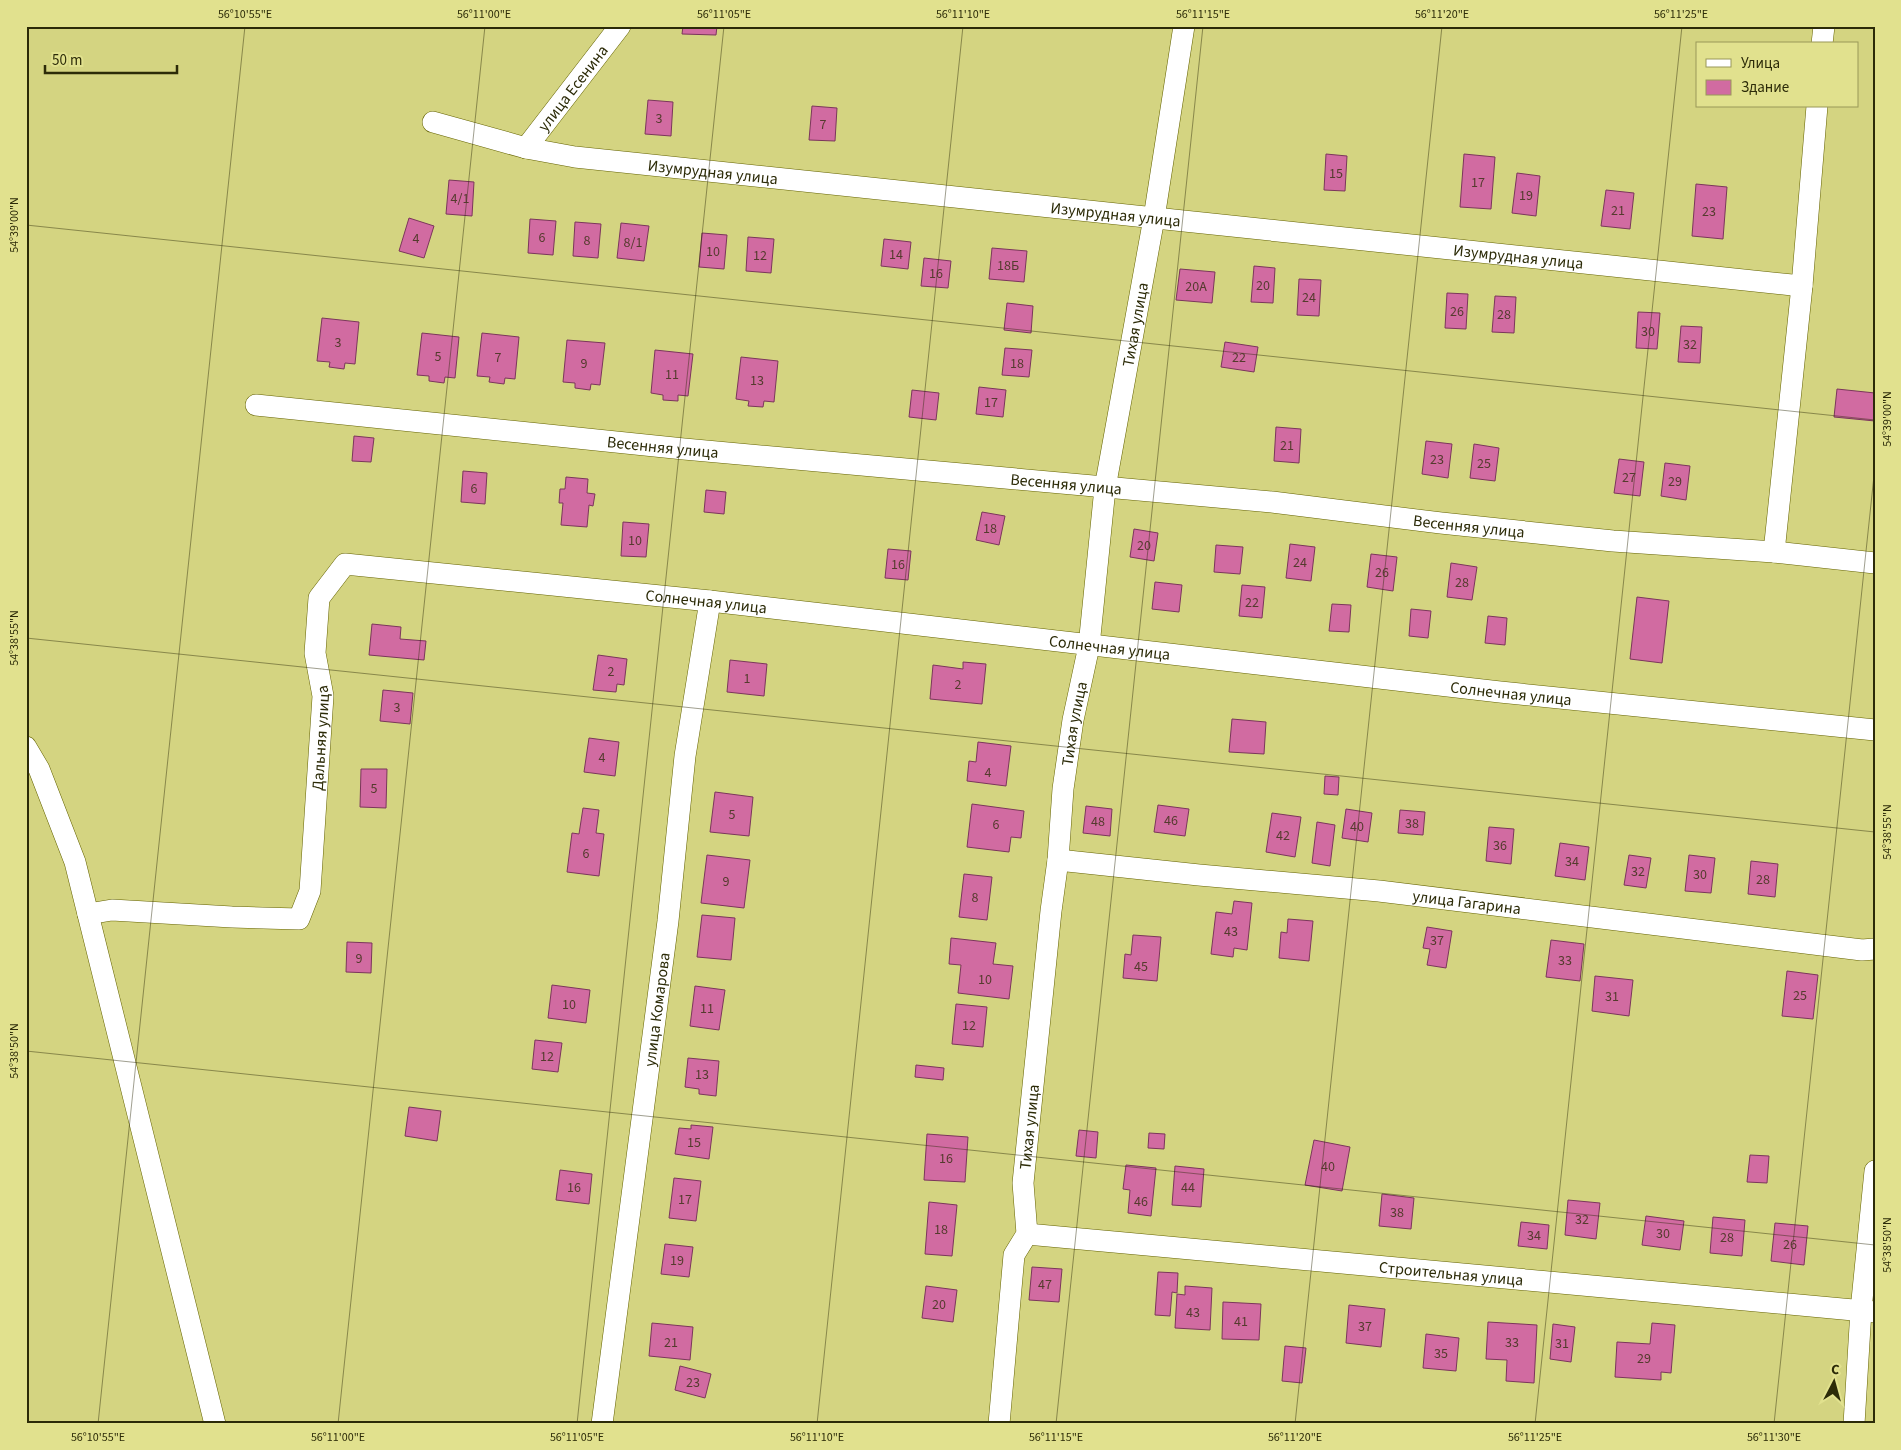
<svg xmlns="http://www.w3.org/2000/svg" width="1901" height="1450" font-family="'Source Sans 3',sans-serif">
<rect width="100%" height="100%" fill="#d4d481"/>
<path fill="#d16ba1" stroke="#7b365b" d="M 683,26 L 717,26 L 716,35 L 682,34 Z
M 648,100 L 673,102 L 671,136 L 645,134 Z
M 812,106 L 837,108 L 835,141 L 809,140 Z
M 1326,154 L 1347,156 L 1345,191 L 1324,190 Z
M 1464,154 L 1495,157 L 1491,209 L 1460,207 Z
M 1517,173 L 1540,176 L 1536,216 L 1512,213 Z
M 449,180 L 474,182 L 472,216 L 446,214 Z
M 1696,184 L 1727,187 L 1723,239 L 1692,236 Z
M 1606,190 L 1634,193 L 1630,229 L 1601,226 Z
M 409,218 L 434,226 L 424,258 L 399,251 Z
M 530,219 L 556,221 L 553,255 L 528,253 Z
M 575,222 L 601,224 L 598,258 L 573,256 Z
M 621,223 L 649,226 L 644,261 L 617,258 Z
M 702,233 L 727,235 L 724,269 L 699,267 Z
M 748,237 L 774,239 L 771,273 L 746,271 Z
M 884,239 L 911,242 L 908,269 L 881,266 Z
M 992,248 L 1027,251 L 1024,282 L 989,279 Z
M 924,258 L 951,261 L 948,288 L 921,286 Z
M 1254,266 L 1275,268 L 1273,303 L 1251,302 Z
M 1180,269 L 1215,272 L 1212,303 L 1176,300 Z
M 1299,279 L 1321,280 L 1319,316 L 1297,315 Z
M 1447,293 L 1468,294 L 1466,329 L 1445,328 Z
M 1495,296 L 1516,297 L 1514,333 L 1492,332 Z
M 1007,303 L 1033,306 L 1031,333 L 1004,330 Z
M 1638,312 L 1660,313 L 1657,349 L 1636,348 Z
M 322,318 L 359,322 L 355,364 L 345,363 L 344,369 L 329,367 L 330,362 L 317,361 Z
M 1681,326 L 1702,327 L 1700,363 L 1678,362 Z
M 422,333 L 459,337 L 455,378 L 445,377 L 444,383 L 429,381 L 429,376 L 417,375 Z
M 482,333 L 519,337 L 515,379 L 505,378 L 504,384 L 489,382 L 490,377 L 477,376 Z
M 567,340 L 605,343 L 600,385 L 591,384 L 590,390 L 575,388 L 575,383 L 563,382 Z
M 1225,342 L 1258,347 L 1254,372 L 1221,367 Z
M 1005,348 L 1032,350 L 1029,377 L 1002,375 Z
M 655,350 L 693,354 L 688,396 L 678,395 L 678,401 L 663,400 L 663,395 L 651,393 Z
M 741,357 L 778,361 L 774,402 L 764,401 L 763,407 L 748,406 L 749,401 L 736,399 Z
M 979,387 L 1006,390 L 1003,417 L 976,414 Z
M 1837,389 L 1875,393 L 1875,421 L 1834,417 Z
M 912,390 L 939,393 L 936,420 L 909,417 Z
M 1276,427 L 1301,429 L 1299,463 L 1274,461 Z
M 354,436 L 374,438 L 371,462 L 352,461 Z
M 1426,441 L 1452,444 L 1448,478 L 1422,474 Z
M 1474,444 L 1499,448 L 1495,481 L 1470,478 Z
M 1619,459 L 1644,462 L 1640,496 L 1614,493 Z
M 1665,463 L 1690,466 L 1686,500 L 1661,496 Z
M 463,471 L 487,473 L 485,504 L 461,502 Z
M 566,477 L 588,479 L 587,493 L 595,494 L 593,506 L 589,505 L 587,527 L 561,525 L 563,503 L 559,503 L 560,489 L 565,489 Z
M 706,490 L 726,492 L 724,514 L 704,512 Z
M 982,512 L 1005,516 L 999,545 L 976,540 Z
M 623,522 L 649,524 L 646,557 L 621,556 Z
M 1134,529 L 1158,533 L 1154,561 L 1130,557 Z
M 1290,544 L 1315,547 L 1311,581 L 1286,578 Z
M 1216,545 L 1243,547 L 1240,574 L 1214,572 Z
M 888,549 L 911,551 L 908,580 L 885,578 Z
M 1371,554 L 1397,557 L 1393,591 L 1367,587 Z
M 1451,563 L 1477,567 L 1472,600 L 1447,597 Z
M 1155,582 L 1182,585 L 1179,612 L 1152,609 Z
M 1242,585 L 1265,587 L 1262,618 L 1239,616 Z
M 1637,597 L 1669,601 L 1662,663 L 1630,659 Z
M 1332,604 L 1351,605 L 1349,632 L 1329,631 Z
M 1411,609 L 1431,611 L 1428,638 L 1409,636 Z
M 1488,616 L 1507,618 L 1505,645 L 1485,643 Z
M 372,624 L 401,627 L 400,639 L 426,641 L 424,660 L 369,655 Z
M 598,655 L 627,659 L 624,685 L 617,684 L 616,692 L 593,690 Z
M 730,660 L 767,664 L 764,696 L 727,692 Z
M 963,662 L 986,664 L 982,704 L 930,699 L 933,665 L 963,669 Z
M 383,690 L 413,693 L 410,724 L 380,721 Z
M 1232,719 L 1266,722 L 1264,754 L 1229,752 Z
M 589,738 L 619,742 L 615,776 L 584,772 Z
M 978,742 L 1011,746 L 1006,786 L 967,781 L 969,761 L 976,762 Z
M 361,769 L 387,769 L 386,808 L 360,807 Z
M 1325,776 L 1339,777 L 1338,795 L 1324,794 Z
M 715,792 L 753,797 L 749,836 L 710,832 Z
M 972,804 L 1024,811 L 1021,838 L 1011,837 L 1009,852 L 967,847 Z
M 1158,805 L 1189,809 L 1185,836 L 1154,832 Z
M 1086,806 L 1112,809 L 1110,836 L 1083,833 Z
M 583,808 L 599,810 L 596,833 L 604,834 L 599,876 L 567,872 L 572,833 L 579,834 Z
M 1346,809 L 1372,813 L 1368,842 L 1342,838 Z
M 1400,810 L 1425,812 L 1423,835 L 1398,833 Z
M 1272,813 L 1301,817 L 1295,857 L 1266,852 Z
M 1317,822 L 1335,825 L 1330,866 L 1312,863 Z
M 1489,827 L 1514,829 L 1511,864 L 1486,861 Z
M 1560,843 L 1589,847 L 1585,880 L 1555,876 Z
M 707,855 L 750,860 L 744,908 L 701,903 Z
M 1629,855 L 1651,858 L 1646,888 L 1624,885 Z
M 1689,855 L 1715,858 L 1711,893 L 1685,891 Z
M 1751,861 L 1778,864 L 1775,897 L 1748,894 Z
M 964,874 L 992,877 L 987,920 L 959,917 Z
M 1234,901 L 1252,903 L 1247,950 L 1234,948 L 1233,957 L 1211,954 L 1216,912 L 1232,914 Z
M 702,915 L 735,918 L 731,960 L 697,957 Z
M 1288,919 L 1313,921 L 1309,961 L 1279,958 L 1281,932 L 1287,933 Z
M 1427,927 L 1452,931 L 1446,968 L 1427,965 L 1430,949 L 1423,948 Z
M 1133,935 L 1161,937 L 1157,981 L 1123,978 L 1125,954 L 1131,955 Z
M 951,938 L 996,943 L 993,964 L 1013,966 L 1009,999 L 958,993 L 961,965 L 949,964 Z
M 1551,940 L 1584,944 L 1580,981 L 1546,977 Z
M 347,942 L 372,943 L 371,973 L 346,972 Z
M 1787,971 L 1818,975 L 1813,1019 L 1782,1016 Z
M 1595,976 L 1633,980 L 1629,1016 L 1592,1011 Z
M 552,985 L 590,990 L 586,1023 L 548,1018 Z
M 695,986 L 725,990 L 719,1030 L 690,1026 Z
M 956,1004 L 987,1007 L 983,1047 L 952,1044 Z
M 535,1040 L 562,1043 L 558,1072 L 532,1069 Z
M 688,1058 L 719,1061 L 716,1096 L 699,1094 L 699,1089 L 685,1087 Z
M 916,1065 L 944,1068 L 943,1080 L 915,1077 Z
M 409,1107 L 441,1111 L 437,1141 L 405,1136 Z
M 691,1125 L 713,1127 L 709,1159 L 675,1154 L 679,1128 L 691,1129 Z
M 1079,1130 L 1098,1132 L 1096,1158 L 1076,1156 Z
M 1149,1133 L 1165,1134 L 1164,1149 L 1148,1148 Z
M 927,1134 L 968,1137 L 965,1182 L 924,1180 Z
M 1314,1140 L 1350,1147 L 1342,1191 L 1305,1185 Z
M 1750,1155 L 1769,1156 L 1767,1183 L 1747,1182 Z
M 1126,1165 L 1156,1168 L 1151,1216 L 1128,1213 L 1130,1190 L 1123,1189 Z
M 1175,1166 L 1204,1169 L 1201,1207 L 1172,1205 Z
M 560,1170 L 592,1174 L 589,1204 L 556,1200 Z
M 674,1178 L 701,1181 L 696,1221 L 669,1218 Z
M 1382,1194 L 1414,1198 L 1411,1229 L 1379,1226 Z
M 1568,1200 L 1600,1203 L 1596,1239 L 1565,1235 Z
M 929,1202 L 957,1205 L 952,1256 L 925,1254 Z
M 1646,1216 L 1684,1221 L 1680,1250 L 1642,1245 Z
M 1713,1217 L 1745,1220 L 1742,1256 L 1710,1253 Z
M 1521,1222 L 1549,1225 L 1547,1249 L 1518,1246 Z
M 1775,1223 L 1808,1226 L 1804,1265 L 1771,1261 Z
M 665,1244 L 693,1247 L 689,1277 L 661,1274 Z
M 1032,1267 L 1062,1269 L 1059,1302 L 1029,1300 Z
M 1158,1272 L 1178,1273 L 1177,1293 L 1172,1292 L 1170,1316 L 1155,1315 Z
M 926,1286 L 957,1290 L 953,1322 L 922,1318 Z
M 1185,1286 L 1212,1288 L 1210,1330 L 1175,1328 L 1177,1294 L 1185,1295 Z
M 1223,1302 L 1261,1304 L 1259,1340 L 1222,1339 Z
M 1349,1305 L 1385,1309 L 1381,1347 L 1346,1343 Z
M 1488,1322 L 1537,1325 L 1534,1383 L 1506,1381 L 1507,1360 L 1486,1359 Z
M 652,1323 L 693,1327 L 690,1360 L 649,1356 Z
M 1652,1323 L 1675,1325 L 1671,1373 L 1661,1372 L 1661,1380 L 1615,1377 L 1617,1342 L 1650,1344 Z
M 1553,1324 L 1575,1327 L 1571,1362 L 1550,1359 Z
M 1426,1334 L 1459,1338 L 1456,1371 L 1423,1368 Z
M 1285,1346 L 1306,1348 L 1302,1383 L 1282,1381 Z
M 680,1366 L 711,1374 L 705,1398 L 675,1390 Z"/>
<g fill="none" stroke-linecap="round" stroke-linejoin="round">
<g stroke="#656300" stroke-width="22">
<g id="minor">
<path d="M 1822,44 L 1824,26"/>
<path id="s1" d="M 433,122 L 526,148 L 575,157 L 1802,286"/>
<path id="s2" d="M 526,148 L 620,26"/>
<path id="s3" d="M 256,405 L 684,449 L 1272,502 L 1441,523 L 1613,541 L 1774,552 L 1875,563"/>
<path d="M 1774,552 L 1802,286 L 1817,106"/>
<path d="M 26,747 L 39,769 L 75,862 L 215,1424"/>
<path id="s4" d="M 1058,860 L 1199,875 L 1379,891 L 1862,950 L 1875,949"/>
<path id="s5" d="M 88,914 L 112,910 L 232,917 L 299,919 L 310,891 L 323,696 L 315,653 L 319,598 L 345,564 L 710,601 L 1500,692 L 1875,730"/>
<path id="s6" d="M 1027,1234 L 1875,1312"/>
<path id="s7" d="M 602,1424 L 668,921 L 685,756 L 710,601"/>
<path id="s8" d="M 999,1424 L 1014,1255 L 1027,1234 L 1023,1183 L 1051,911 L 1058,860 L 1063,789 L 1073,720 L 1089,646 L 1105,488 L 1154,218 L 1184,26"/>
<path d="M 1854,1424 L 1861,1310 L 1875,1171"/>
</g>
</g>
<use href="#minor" stroke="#fff" stroke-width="21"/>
</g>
<path fill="none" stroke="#2c2b08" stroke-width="1" stroke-opacity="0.45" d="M 26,225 L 1875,420M 26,638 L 1875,832M 26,1051 L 1875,1245M 98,1424 L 245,26M 338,1424 L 485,26M 577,1424 L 724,26M 817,1424 L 963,26M 1056,1424 L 1203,26M 1295,1424 L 1442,26M 1535,1424 L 1682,26M 1774,1424 L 1875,466"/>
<g text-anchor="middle" stroke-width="4" stroke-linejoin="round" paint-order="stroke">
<g font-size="14" fill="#553b2e">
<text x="659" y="123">3</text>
<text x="823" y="129">7</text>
<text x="1336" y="178">15</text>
<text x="1478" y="187">17</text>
<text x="1526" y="200">19</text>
<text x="460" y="203">4/1</text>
<text x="1618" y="215">21</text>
<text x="1709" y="216">23</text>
<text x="542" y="242">6</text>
<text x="416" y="243">4</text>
<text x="587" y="245">8</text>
<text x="633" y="247">8/1</text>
<text x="713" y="256">10</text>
<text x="896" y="259">14</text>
<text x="760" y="260">12</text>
<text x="1008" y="270">18Б</text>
<text x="936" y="278">16</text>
<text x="1263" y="290">20</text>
<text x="1196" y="291">20А</text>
<text x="1309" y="302">24</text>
<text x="1457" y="316">26</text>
<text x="1504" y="319">28</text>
<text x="1648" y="336">30</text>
<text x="338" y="347">3</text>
<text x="1690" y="349">32</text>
<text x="438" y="361">5</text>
<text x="498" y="362">7</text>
<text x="1239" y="362">22</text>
<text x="584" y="368">9</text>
<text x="1017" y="368">18</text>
<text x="672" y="379">11</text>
<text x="757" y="385">13</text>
<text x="991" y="407">17</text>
<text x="1287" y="450">21</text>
<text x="1437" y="464">23</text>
<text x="1484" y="468">25</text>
<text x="1629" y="482">27</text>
<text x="1675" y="486">29</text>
<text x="474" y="493">6</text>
<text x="990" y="533">18</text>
<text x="635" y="545">10</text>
<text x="1144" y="550">20</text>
<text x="1300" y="567">24</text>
<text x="898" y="569">16</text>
<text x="1382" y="577">26</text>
<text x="1462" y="587">28</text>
<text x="1252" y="607">22</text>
<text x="611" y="676">2</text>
<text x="747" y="683">1</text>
<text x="958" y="689">2</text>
<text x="397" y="712">3</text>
<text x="602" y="762">4</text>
<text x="988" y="777">4</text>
<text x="374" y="793">5</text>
<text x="732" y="819">5</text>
<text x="1171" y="825">46</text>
<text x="1098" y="826">48</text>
<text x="1412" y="828">38</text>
<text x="996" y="829">6</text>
<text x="1357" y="831">40</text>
<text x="1283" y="840">42</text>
<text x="1500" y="850">36</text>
<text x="586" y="858">6</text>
<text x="1572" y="866">34</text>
<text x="1638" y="876">32</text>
<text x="1700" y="879">30</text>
<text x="1763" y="884">28</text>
<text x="726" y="886">9</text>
<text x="975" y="902">8</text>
<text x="1231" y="936">43</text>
<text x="1437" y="945">37</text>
<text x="359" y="963">9</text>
<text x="1565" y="965">33</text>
<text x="1141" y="971">45</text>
<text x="985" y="984">10</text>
<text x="1800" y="1000">25</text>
<text x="1612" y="1001">31</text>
<text x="569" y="1009">10</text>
<text x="707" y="1013">11</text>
<text x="969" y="1030">12</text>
<text x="547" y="1061">12</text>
<text x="702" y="1079">13</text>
<text x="694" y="1147">15</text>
<text x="946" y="1163">16</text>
<text x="1328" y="1171">40</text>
<text x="574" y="1192">16</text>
<text x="1188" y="1192">44</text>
<text x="685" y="1204">17</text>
<text x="1141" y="1206">46</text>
<text x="1397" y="1217">38</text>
<text x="1582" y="1224">32</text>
<text x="941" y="1234">18</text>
<text x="1663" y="1238">30</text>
<text x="1534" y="1240">34</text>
<text x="1727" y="1242">28</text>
<text x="1790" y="1249">26</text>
<text x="677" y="1265">19</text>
<text x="1045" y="1289">47</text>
<text x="939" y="1309">20</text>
<text x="1193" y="1317">43</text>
<text x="1241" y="1326">41</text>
<text x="1365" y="1331">37</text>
<text x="671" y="1347">21</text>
<text x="1512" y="1347">33</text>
<text x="1562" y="1348">31</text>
<text x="1441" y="1358">35</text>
<text x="1644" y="1363">29</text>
<text x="693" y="1387">23</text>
</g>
<g font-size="16" fill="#2c2b08" stroke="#e1e18e">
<text dy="6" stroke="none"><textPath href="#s2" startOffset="76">улица Есенина</textPath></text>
<text dy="6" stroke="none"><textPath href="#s1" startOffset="285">Изумрудная улица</textPath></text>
<text dy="6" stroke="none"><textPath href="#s1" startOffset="690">Изумрудная улица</textPath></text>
<text dy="6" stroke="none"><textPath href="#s1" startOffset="1095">Изумрудная улица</textPath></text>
<text dy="6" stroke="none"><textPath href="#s8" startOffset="1112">Тихая улица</textPath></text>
<text dy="6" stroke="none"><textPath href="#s3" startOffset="409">Весенняя улица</textPath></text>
<text dy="6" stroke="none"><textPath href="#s3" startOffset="814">Весенняя улица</textPath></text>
<text dy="6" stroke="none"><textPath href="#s3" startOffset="1219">Весенняя улица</textPath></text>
<text dy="6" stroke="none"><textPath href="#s5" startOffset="942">Солнечная улица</textPath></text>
<text dy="6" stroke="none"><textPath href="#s5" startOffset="1348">Солнечная улица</textPath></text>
<text dy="6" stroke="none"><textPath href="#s5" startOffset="1752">Солнечная улица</textPath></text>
<text dy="6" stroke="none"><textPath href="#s8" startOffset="708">Тихая улица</textPath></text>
<text dy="6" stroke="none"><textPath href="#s5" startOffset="395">Дальняя улица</textPath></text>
<text dy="6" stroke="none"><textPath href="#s4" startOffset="411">улица Гагарина</textPath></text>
<text dy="6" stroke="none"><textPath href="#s7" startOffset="418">улица Комарова</textPath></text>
<text dy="6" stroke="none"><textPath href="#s8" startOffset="302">Тихая улица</textPath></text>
<text dy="6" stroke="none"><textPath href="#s6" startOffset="426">Строительная улица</textPath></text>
</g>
</g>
<rect width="1901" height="1450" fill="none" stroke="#e1e18e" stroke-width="55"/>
<rect x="1696" y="42" width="162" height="65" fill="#e1e18e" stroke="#999858"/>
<rect x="1706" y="59" width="25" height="8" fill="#ffffff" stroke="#999858"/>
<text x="1741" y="68" font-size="15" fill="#2c2b08">Улица</text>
<rect x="1706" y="80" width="25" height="15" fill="#d16ba1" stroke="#999858"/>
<text x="1741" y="92" font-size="15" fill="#2c2b08">Здание</text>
<g transform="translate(1834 1382) rotate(6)" stroke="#e1e18e" stroke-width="4" paint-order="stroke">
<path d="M0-4L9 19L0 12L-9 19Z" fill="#2c2b08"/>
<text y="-8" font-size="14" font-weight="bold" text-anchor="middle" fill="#2c2b08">С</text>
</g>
<path d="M45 65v8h132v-8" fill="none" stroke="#2c2b08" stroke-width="2.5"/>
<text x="52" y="65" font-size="15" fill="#2c2b08" stroke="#e1e18e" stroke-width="4" paint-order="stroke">50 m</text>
<rect x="28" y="28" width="1846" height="1394" fill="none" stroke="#2c2b08" stroke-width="2"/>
<g font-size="12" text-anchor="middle" fill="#2c2b08">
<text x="245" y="18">56°10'55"E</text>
<text x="484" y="18">56°11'00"E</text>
<text x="724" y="18">56°11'05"E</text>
<text x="963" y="18">56°11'10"E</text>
<text x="1203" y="18">56°11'15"E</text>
<text x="1442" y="18">56°11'20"E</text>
<text x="1681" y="18">56°11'25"E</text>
<text transform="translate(14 225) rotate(-90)" y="4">54°39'00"N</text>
<text transform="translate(1887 419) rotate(-90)" y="4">54°39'00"N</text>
<text transform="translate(14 638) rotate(-90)" y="4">54°38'55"N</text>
<text transform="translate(1887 832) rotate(-90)" y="4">54°38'55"N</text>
<text transform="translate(14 1051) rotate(-90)" y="4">54°38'50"N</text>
<text transform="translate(1887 1245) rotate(-90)" y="4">54°38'50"N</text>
<text x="98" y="1441">56°10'55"E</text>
<text x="338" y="1441">56°11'00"E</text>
<text x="577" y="1441">56°11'05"E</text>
<text x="817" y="1441">56°11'10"E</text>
<text x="1056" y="1441">56°11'15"E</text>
<text x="1295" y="1441">56°11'20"E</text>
<text x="1535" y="1441">56°11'25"E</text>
<text x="1774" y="1441">56°11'30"E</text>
</g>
</svg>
